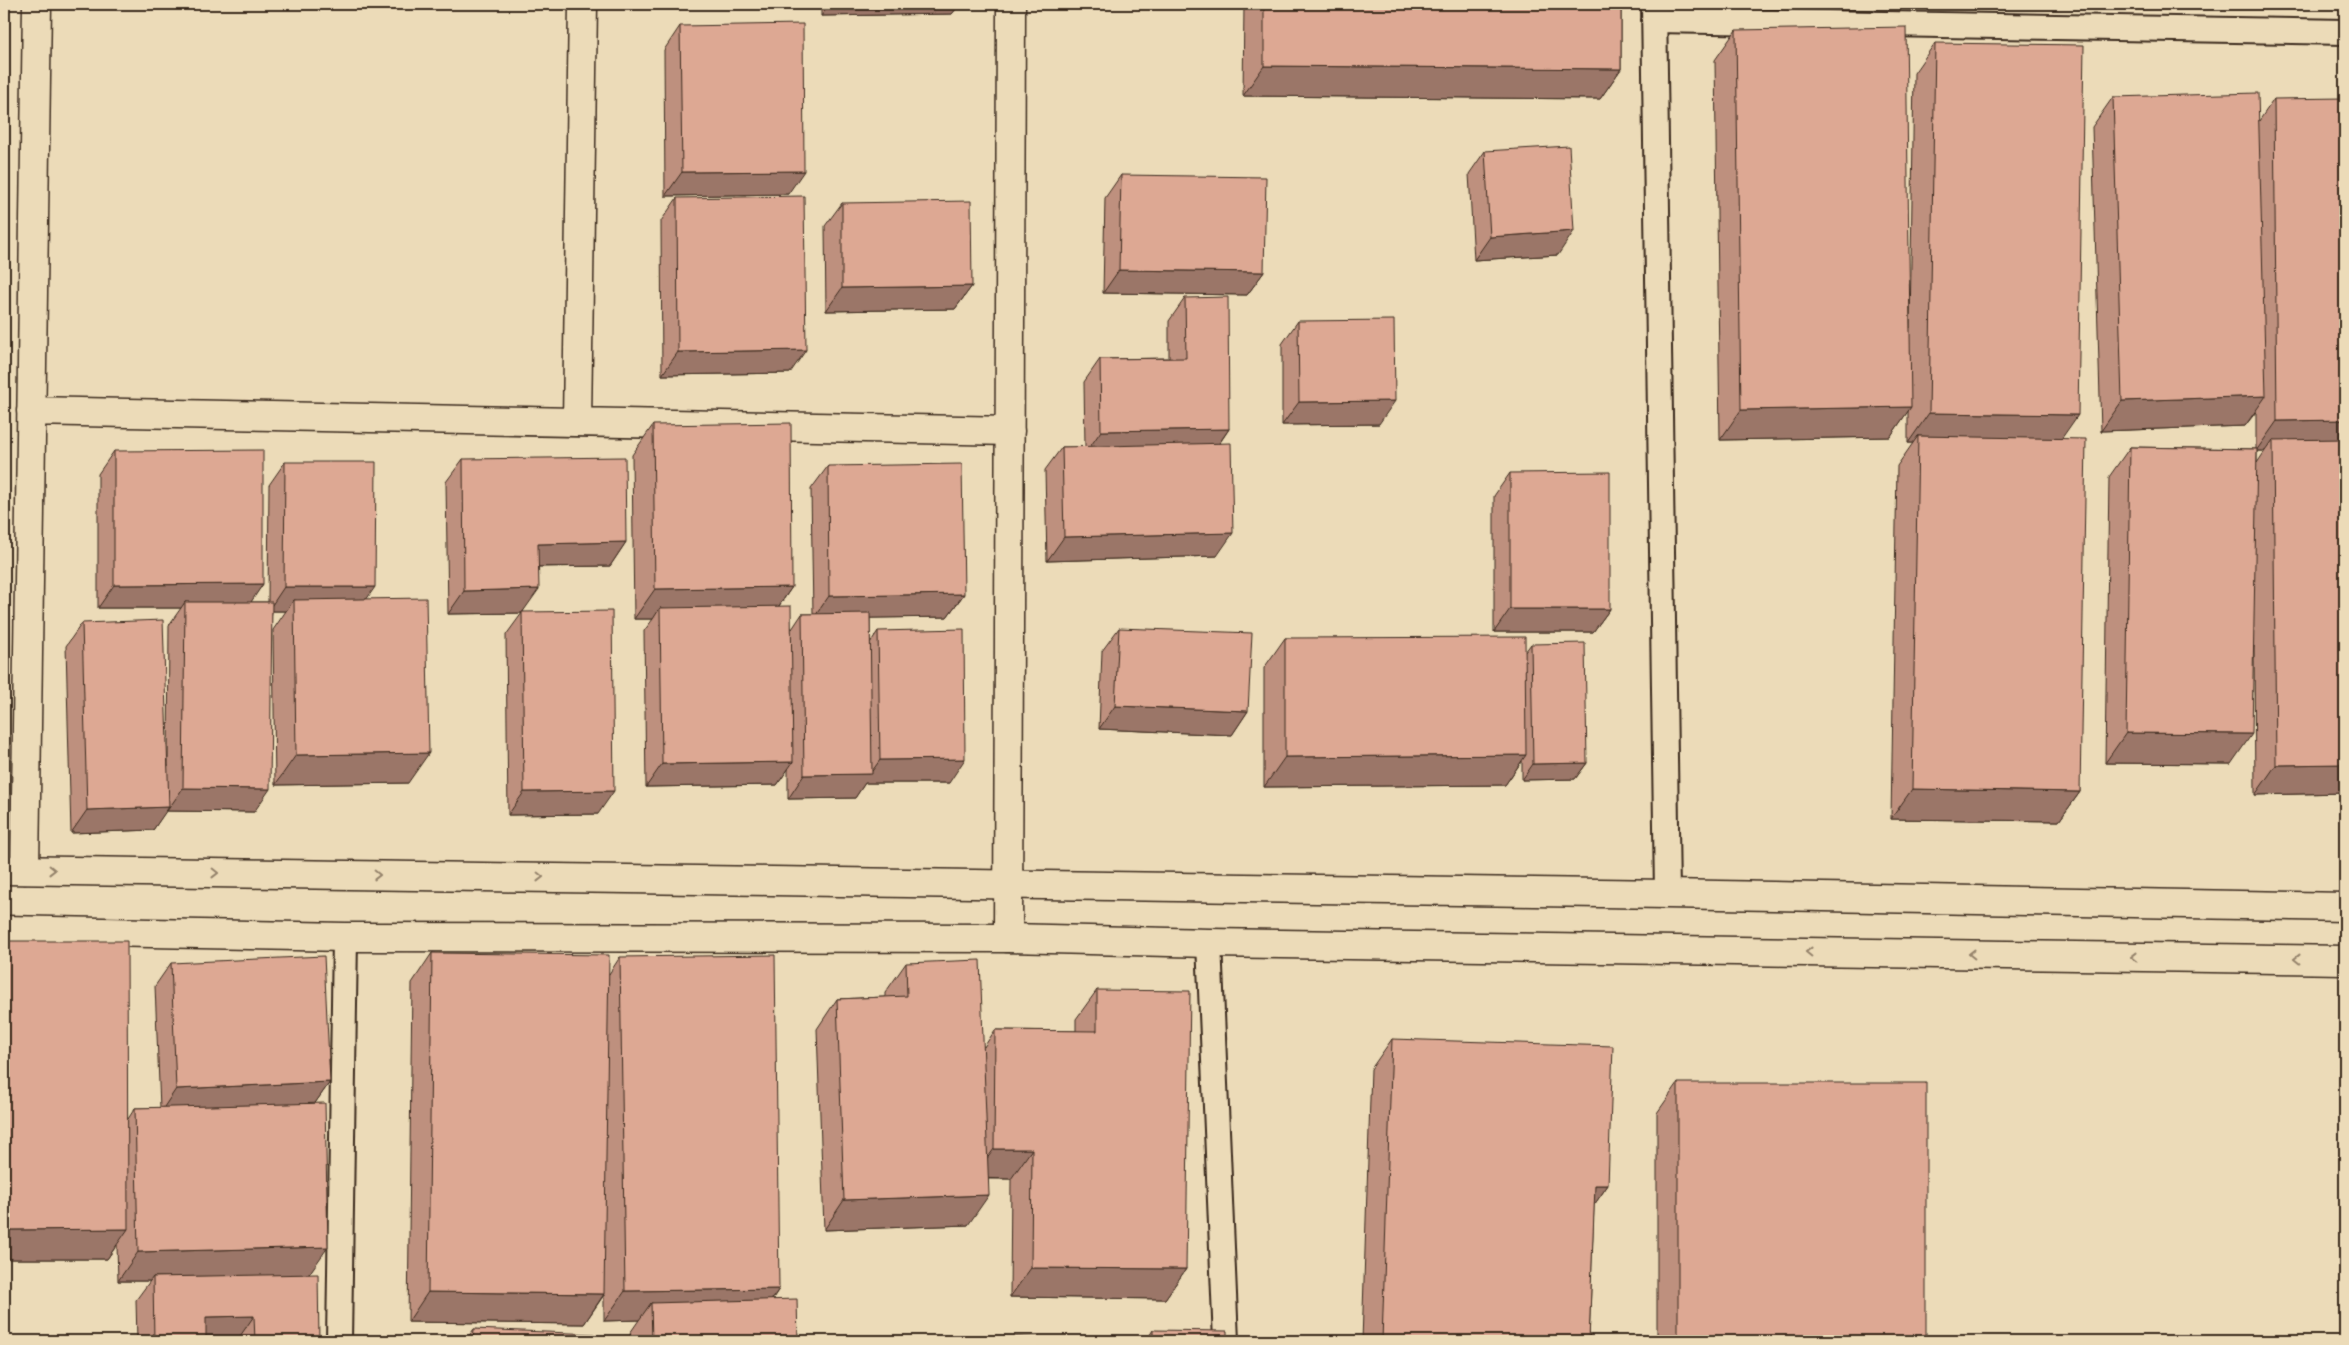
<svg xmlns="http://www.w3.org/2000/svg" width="2349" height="1345" font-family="'Shantell Sans',sans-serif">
<rect width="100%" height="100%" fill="#ecdbb8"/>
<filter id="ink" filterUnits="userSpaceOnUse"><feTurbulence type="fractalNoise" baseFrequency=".02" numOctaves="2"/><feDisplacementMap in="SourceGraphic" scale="10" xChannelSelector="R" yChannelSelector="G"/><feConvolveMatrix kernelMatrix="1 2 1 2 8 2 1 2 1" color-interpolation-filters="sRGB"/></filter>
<g filter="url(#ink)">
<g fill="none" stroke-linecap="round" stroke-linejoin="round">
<g stroke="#3b2a1e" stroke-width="28">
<path id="service" d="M 1654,4 L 1667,894
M 1654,20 L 2345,32
M 1209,943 L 1226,1341
M 339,1341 L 345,937"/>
</g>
<g stroke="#3b2a1e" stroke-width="31">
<path id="minor" d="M 31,411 L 1010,431
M 577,422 L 583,4
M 25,870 L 37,4
M 1008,938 L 1011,4"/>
</g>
<g stroke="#3b2a1e" stroke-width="31">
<path id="tertiary" d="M 4,870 L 1667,894 L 2345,907
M 4,930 L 345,937 L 1008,938 L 1209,943 L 2345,960"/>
</g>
<use href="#service" stroke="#ecdbb8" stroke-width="24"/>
<use href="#minor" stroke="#ecdbb8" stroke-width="28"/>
<use href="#tertiary" stroke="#ecdbb8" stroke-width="28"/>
</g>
<path fill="#be907e" stroke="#3b2a1e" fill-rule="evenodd" d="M 821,4 L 960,4 L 952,14 L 821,16 Z
M 1244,4 L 1621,4 L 1621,69 L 1600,99 L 1243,96 Z
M 680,26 L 788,194 L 665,196 L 664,50 Z
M 1736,30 L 1910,328 L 1914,73 L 1935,43 L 2061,439 L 2080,792 L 2059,821 L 1891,819 L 1897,466 L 1913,443 L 1908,443 L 1908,411 L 1890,437 L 1720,440 L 1715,60 Z
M 2113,97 L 2259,121 L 2274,99 L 2345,793 L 2255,795 L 2254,646 L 2231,764 L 2105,763 L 2109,477 L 2130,447 L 2256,449 L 2256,412 L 2245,426 L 2101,431 L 2092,127 ZM 2257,451 L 2265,451 L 2257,463 Z
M 1485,151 L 1558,255 L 1474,260 L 1469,174 Z
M 1121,175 L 1264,272 L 1247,295 L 1103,293 L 1105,198 Z
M 677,198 L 790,373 L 662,375 L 661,221 Z
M 842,203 L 972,286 L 955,309 L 826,311 L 825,226 Z
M 1185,298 L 1229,429 L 1219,444 L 1217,556 L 1047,561 L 1045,470 L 1062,447 L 1085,447 L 1084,382 L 1100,359 L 1169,358 L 1169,321 Z
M 1298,321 L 1379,424 L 1282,425 L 1282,344 Z
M 653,425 L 792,587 L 779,606 L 792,629 L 802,614 L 813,614 L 811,489 L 828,466 L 964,594 L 947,617 L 870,618 L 870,643 L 878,631 L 949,783 L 865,783 L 855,798 L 788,799 L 788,769 L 777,785 L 646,787 L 644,631 L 653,619 L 634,619 L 632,455 Z
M 114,451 L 263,584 L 250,602 L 268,602 L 269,485 L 285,462 L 367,599 L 408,783 L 275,785 L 273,630 L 286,611 L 272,611 L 254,812 L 167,811 L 167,809 L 153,830 L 71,833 L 66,646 L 82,623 L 168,766 L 169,625 L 181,608 L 98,608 L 98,474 Z
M 463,459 L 626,542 L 610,566 L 538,567 L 523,612 L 598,814 L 508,815 L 506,635 L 522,613 L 448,614 L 446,482 Z
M 1510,473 L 1610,609 L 1593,632 L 1494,632 L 1494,496 Z
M 1119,628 L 1248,711 L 1232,735 L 1099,729 L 1102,651 Z
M 1285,638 L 1525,652 L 1531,644 L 1587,763 L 1575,779 L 1522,780 L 1522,761 L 1505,785 L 1264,787 L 1264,668 Z
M 4,941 L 128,1119 L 135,1108 L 160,1108 L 155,986 L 171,963 L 330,1082 L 315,1103 L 309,1274 L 319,1341 L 238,1341 L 238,1339 L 206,1340 L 206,1341 L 137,1341 L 136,1300 L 150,1281 L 118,1281 L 117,1245 L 107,1259 L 4,1259 Z
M 432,953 L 609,974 L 620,957 L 779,1289 L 772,1300 L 798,1341 L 631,1341 L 630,1333 L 639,1320 L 604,1321 L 604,1295 L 584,1324 L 408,1322 L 412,983 Z
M 906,963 L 984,1047 L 995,1030 L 1076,1031 L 1076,1019 L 1097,990 L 1186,1269 L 1165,1299 L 1010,1297 L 1011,1179 L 988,1179 L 968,1225 L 824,1230 L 817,1029 L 837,999 L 885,997 L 885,993 Z
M 1392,1039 L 1608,1185 L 1594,1205 L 1589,1341 L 1362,1341 L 1371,1069 Z
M 1678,1083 L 1926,1341 L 1657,1341 L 1657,1113 Z
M 474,1329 L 594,1341 L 465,1341 Z
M 1153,1330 L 1227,1341 L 1146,1341 Z"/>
<path fill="#9b7667" stroke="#3b2a1e" d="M 830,4 L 960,4 L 952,14 L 821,16 Z
M 1264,66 L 1621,69 L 1600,99 L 1243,96 Z
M 804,171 L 788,194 L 665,196 L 682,172 Z
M 1574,231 L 1558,255 L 1474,260 L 1490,237 Z
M 1119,270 L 1264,272 L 1247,295 L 1103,293 Z
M 972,286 L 955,309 L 826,311 L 842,288 Z
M 806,350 L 790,373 L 662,375 L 678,352 Z
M 2266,396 L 2245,426 L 2101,431 L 2122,401 Z
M 1395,401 L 1379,424 L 1282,425 L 1299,402 Z
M 1911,407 L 1890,437 L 1720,440 L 1741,410 Z
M 1929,413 L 2078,415 L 2057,445 L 1918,436 L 1913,443 L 1908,443 Z
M 2345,420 L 2345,450 L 2273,440 L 2265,451 L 2256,451 L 2277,421 Z
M 1229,429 L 1213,452 L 1085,454 L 1101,431 Z
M 1233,533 L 1217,556 L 1047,561 L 1064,537 Z
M 626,542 L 610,566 L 521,567 L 538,544 Z
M 263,584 L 247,608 L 185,602 L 181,608 L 98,608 L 114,585 Z
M 284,587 L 375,587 L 359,610 L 294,600 L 286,611 L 268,611 Z
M 792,587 L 771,617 L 660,608 L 653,619 L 634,619 L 655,589 Z
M 539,589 L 522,613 L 448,614 L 464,591 Z
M 964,594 L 947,617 L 813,619 L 829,596 Z
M 1510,609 L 1610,609 L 1593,632 L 1494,632 Z
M 1115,706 L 1248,711 L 1232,735 L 1099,729 Z
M 2126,733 L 2252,734 L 2231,764 L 2105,763 Z
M 429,753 L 408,783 L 275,785 L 296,755 Z
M 1526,755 L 1505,785 L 1264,787 L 1285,757 Z
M 965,759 L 949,783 L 865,783 L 855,798 L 788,799 L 804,775 L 870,774 L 880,760 Z
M 793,762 L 777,785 L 646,787 L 662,764 Z
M 1587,763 L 1575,779 L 1522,780 L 1533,764 Z
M 2345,764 L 2345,793 L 2255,795 L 2276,765 Z
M 183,788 L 270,789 L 254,812 L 167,811 Z
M 1912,789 L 2080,792 L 2059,821 L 1891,819 Z
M 614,791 L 598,814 L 508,815 L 524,792 Z
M 169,807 L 153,830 L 71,833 L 87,810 Z
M 330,1082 L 313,1106 L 160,1113 L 176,1089 Z
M 994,1149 L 1032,1149 L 1011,1179 L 973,1178 Z
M 1595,1185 L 1608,1185 L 1587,1215 Z
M 989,1195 L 968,1225 L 824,1230 L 844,1200 Z
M 128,1229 L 107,1259 L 4,1259 L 4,1230 Z
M 328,1247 L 307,1277 L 153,1277 L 150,1281 L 118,1281 L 138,1252 Z
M 1031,1268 L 1186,1269 L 1165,1299 L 1010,1297 Z
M 779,1289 L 758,1319 L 651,1303 L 639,1320 L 604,1321 L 625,1291 Z
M 428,1292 L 604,1294 L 584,1324 L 408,1322 Z
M 254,1316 L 238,1339 L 190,1340 L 206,1317 Z"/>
<path fill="#dda893" stroke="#3b2a1e" d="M 1264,4 L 1621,4 L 1621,69 L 1264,66 Z
M 803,24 L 804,171 L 682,172 L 680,26 Z
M 1906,27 L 1911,407 L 1741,410 L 1736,30 Z
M 1935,43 L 2084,45 L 2078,415 L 1929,413 Z
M 2258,93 L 2266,396 L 2122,401 L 2113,97 Z
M 2345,98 L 2345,420 L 2277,421 L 2274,99 Z
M 1569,146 L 1574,231 L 1490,237 L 1485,151 Z
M 1121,175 L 1266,177 L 1264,272 L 1119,270 Z
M 804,196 L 806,350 L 678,352 L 677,198 Z
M 971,201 L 972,286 L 842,288 L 842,203 Z
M 1228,297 L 1229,429 L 1101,431 L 1100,359 L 1186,358 L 1185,298 Z
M 1394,320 L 1395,401 L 1299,402 L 1298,321 Z
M 791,423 L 792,587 L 655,589 L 653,425 Z
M 1918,436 L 2086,439 L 2080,792 L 1912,789 Z
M 2345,439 L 2345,764 L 2276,765 L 2273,440 Z
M 1231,443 L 1233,533 L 1064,537 L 1062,447 Z
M 2130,447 L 2257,449 L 2252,734 L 2126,733 Z
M 263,450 L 263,584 L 114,585 L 114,451 Z
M 625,457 L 626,542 L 538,544 L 539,589 L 464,591 L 463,459 Z
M 285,462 L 376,462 L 375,587 L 284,587 Z
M 962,464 L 964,594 L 829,596 L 828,466 Z
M 1610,472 L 1610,609 L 1510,609 L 1510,473 Z
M 426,598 L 429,753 L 296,755 L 294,600 Z
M 185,602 L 272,602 L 270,789 L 183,788 Z
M 791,606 L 793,762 L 662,764 L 660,608 Z
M 612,611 L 614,791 L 524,792 L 522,612 Z
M 870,613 L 872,774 L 804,775 L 802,614 Z
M 163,620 L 169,807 L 87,810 L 82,623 Z
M 1119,628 L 1252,633 L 1248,711 L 1115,706 Z
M 964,629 L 965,759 L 880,760 L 878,631 Z
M 1525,637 L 1526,755 L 1285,757 L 1285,638 Z
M 1585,643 L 1587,763 L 1533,764 L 1531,644 Z
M 4,941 L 127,941 L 128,1229 L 4,1230 Z
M 432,953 L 609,955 L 604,1294 L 428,1292 Z
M 775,955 L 779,1289 L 625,1291 L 620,957 Z
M 324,956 L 330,1082 L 176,1089 L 171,963 Z
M 980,960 L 989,1195 L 844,1200 L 837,999 L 907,996 L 906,963 Z
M 1097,990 L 1190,991 L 1186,1269 L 1031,1268 L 1032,1149 L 994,1149 L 995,1030 L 1097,1031 Z
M 1392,1039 L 1613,1046 L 1608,1185 L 1595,1185 L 1589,1341 L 1382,1341 Z
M 1678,1083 L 1926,1083 L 1926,1341 L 1678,1341 Z
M 325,1103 L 328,1247 L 138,1252 L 135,1108 Z
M 318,1274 L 319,1341 L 255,1341 L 254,1316 L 206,1317 L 206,1341 L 154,1341 L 153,1277 Z
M 797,1299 L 798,1341 L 652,1341 L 651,1303 Z
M 474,1329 L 594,1334 L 594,1341 L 473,1341 Z
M 1153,1330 L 1227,1331 L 1227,1341 L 1153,1341 Z
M 988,1336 L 1135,1341 L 987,1341 Z
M 961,1339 L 962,1341 L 880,1341 L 880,1340 Z"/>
<defs><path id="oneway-chevron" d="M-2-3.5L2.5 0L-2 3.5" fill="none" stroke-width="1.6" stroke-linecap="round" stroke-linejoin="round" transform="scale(1.25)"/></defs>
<g stroke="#94826b">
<use href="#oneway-chevron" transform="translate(52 870) rotate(1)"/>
<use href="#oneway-chevron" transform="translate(215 873) rotate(1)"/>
<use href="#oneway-chevron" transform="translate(377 875) rotate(1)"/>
<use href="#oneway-chevron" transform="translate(540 877) rotate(1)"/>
<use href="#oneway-chevron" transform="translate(1809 952) rotate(-179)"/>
<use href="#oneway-chevron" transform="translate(1972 954) rotate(-179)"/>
<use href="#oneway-chevron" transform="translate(2134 957) rotate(-179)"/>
<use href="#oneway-chevron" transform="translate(2297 959) rotate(-179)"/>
</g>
</g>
<rect width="2349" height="1345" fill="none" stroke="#ecdbb8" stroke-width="20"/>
<rect x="10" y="10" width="2329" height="1325" fill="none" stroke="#3b2a1e" stroke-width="2" filter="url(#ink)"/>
</svg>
